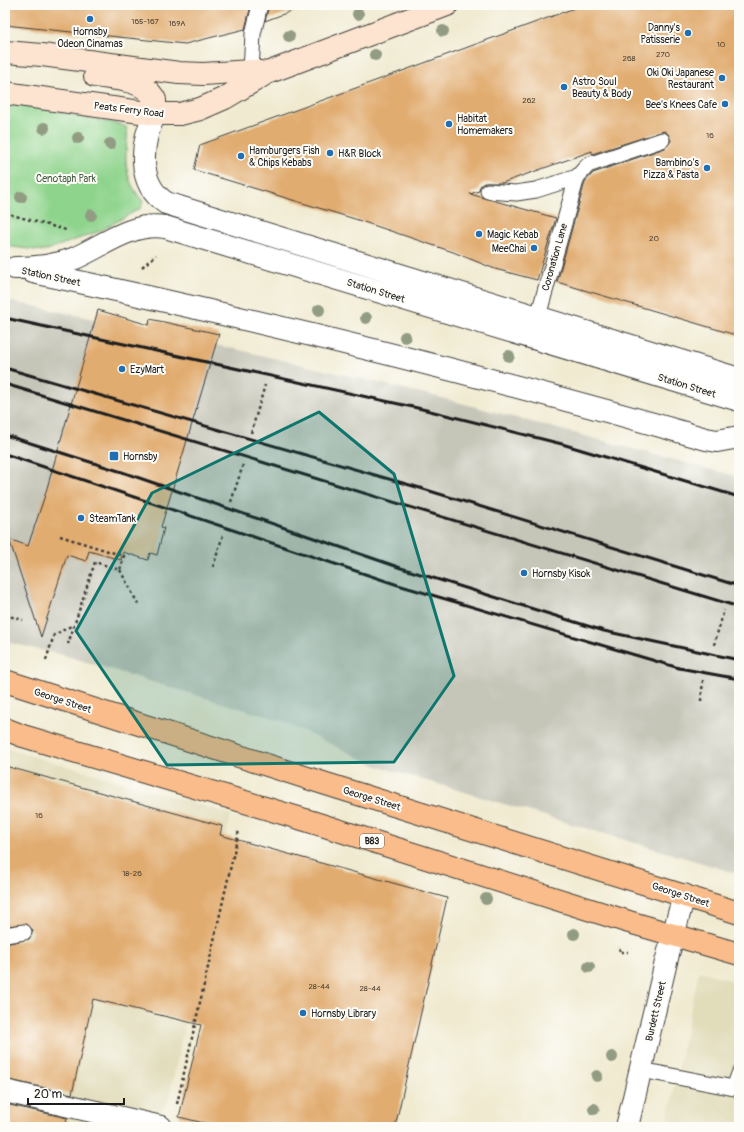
<svg xmlns="http://www.w3.org/2000/svg" width="744" height="1132" font-family="Pangolin,sans-serif">
<rect width="100%" height="100%" fill="#fdfcf7"/>
<filter id="ink" filterUnits="userSpaceOnUse"><feTurbulence type="fractalNoise" baseFrequency=".025" numOctaves="2"/><feDisplacementMap in="SourceGraphic" scale="8" xChannelSelector="R" yChannelSelector="G"/><feConvolveMatrix kernelMatrix="1 2 1 2 8 2 1 2 1" color-interpolation-filters="sRGB"/></filter>
<filter id="wash" filterUnits="userSpaceOnUse"><feTurbulence type="fractalNoise" baseFrequency=".012" numOctaves="4" result="noise"/><feDisplacementMap in="SourceGraphic" scale="16" xChannelSelector="R" yChannelSelector="G"/><feGaussianBlur stdDeviation="0.9" result="paint"/><feColorMatrix in="noise" values="0 0 0 0 0 0 0 0 0 0 0 0 0 0 0 0 0 1.4 0 .05"/><feComposite in="paint" operator="in"/></filter>
<g filter="url(#wash)">
<rect width="100%" height="100%" fill="#f0ead0"/>
<path fill="#e1dcba" d="M 5,748 L 231,814 L 168,1102 L 148,1127 L 5,1127 Z
M 699,971 L 739,983 L 739,1127 L 666,1127 Z"/>
<path fill="#c5c5b8" d="M 5,300 L 248,352 L 434,396 L 739,477 L 739,874 L 377,766 L 282,721 L 63,655 L 5,642 Z"/>
<path fill="#8fd48d" stroke="#567854" d="M 5,101 L 119,124 L 126,127 C 129,136 126,142 126,152 C 125,171 130,187 143,201 L 141,208 L 100,231 L 44,251 L 5,246 Z"/>
<g id="blocks">
<path fill="#e1ac6f" d="M 5,5 L 251,5 L 245,29 L 185,44 L 5,25 Z
M 269,5 L 302,5 L 302,7 L 265,21 Z
M 583,5 L 739,5 L 739,336 L 557,282 L 585,182 L 593,173 L 665,148 L 671,141 L 668,134 L 664,131 L 592,154 L 592,151 L 502,183 L 484,183 L 480,186 L 479,191 L 470,194 L 556,218 L 537,280 L 495,269 L 453,252 L 355,219 L 194,170 L 200,145 Z
M 98,310 L 149,325 L 150,319 L 219,334 L 161,527 L 164,528 L 157,555 L 150,553 L 148,560 L 123,552 L 121,560 L 89,551 L 86,561 L 67,555 L 41,637 L 9,539 L 28,546 L 45,495 Z
M 5,766 L 222,826 L 220,835 L 447,898 L 395,1127 L 220,1127 L 179,1117 L 201,1025 L 93,999 L 72,1094 L 5,1079 L 5,944 L 29,939 L 33,931 L 27,924 L 5,926 Z
M 5,1104 L 67,1118 L 65,1127 L 5,1127 Z"/>
</g>
</g>
<g filter="url(#ink)">
<use href="#blocks" fill-opacity="0" stroke="#3c3b37" stroke-width="1"/>
<g fill="none" stroke-linecap="round" stroke-linejoin="round">
<g stroke="#3c3b37" stroke-width="17">
<path id="lane" d="M 251,71 L 253,34 L 260,5
M 488,191 L 516,193 L 536,190 L 577,177
M 535,327 L 577,177 L 588,165 L 662,140
M 5,935 L 24,932
M 641,1070 L 734,1088 L 739,1074"/>
</g>
<g stroke="#3c3b37" stroke-width="24">
<path id="street" d="M 155,114 C 141,142 136,183 166,203 L 739,379
M 15,268 C 35,268 55,266 73,259 C 103,246 131,222 165,227 L 739,400
M 33,272 C 259,320 484,375 706,439 L 717,441 L 739,437
M 5,1091 L 161,1127
M 627,1127 L 666,962 L 684,895"/>
</g>
<g stroke="#3c3b37" stroke-width="24">
<path id="secondary" d="M 5,52 L 42,55 L 179,73 L 203,74 L 251,71 L 267,73
M 95,76 C 115,79 145,79 155,100 L 155,114
M 5,93 L 155,114 L 180,114 L 200,109 L 225,98 L 267,73 L 447,5"/>
</g>
<g stroke="#3c3b37" stroke-width="24">
<path id="primary" d="M 5,681 L 323,783 L 739,913
M 5,729 L 23,736 L 312,822 L 629,922 L 739,954"/>
</g>
<path stroke="#3c3b37" stroke-width="2.5" stroke-dasharray="3 3" stroke-linecap="butt" d="M 5,213 L 66,230
M 142,267 L 156,255
M 251,433 L 265,385
M 231,502 L 243,465
M 60,536 L 124,556 L 120,570 L 95,562 L 68,644
M 213,567 L 223,535
M 120,570 L 138,604
M 737,578 L 739,572
M 5,615 L 23,620
M 714,645 L 724,610
M 46,660 L 54,635 L 73,625
M 701,701 L 703,680
M 620,948 L 619,952 L 628,952
M 177,1104 L 239,830"/>
<use href="#lane" stroke="#fff" stroke-width="15"/>
<use href="#street" stroke="#fff" stroke-width="22"/>
<use href="#secondary" stroke="#fde4d0" stroke-width="22"/>
<use href="#primary" stroke="#f9bc8a" stroke-width="22"/>
<path stroke="#1c1c1c" stroke-width="3" d="M 5,318 L 422,409 L 562,444 L 739,497
M 5,368 L 420,488 L 739,586
M 5,384 L 739,607
M 5,435 L 122,472 L 401,568 L 604,631 L 739,660
M 5,454 L 398,585 L 679,668 L 739,679"/>
</g>
<g fill="#919c83">
<circle cx="358" cy="14" r="6"/>
<circle cx="443" cy="31" r="6"/>
<circle cx="289" cy="36" r="6"/>
<circle cx="375" cy="55" r="6"/>
<circle cx="44" cy="128" r="6"/>
<circle cx="78" cy="138" r="6"/>
<circle cx="110" cy="144" r="6"/>
<circle cx="21" cy="197" r="6"/>
<circle cx="91" cy="215" r="6"/>
<circle cx="319" cy="310" r="6"/>
<circle cx="366" cy="318" r="6"/>
<circle cx="405" cy="337" r="6"/>
<circle cx="509" cy="356" r="6"/>
<circle cx="486" cy="899" r="6"/>
<circle cx="574" cy="934" r="6"/>
<circle cx="589" cy="967" r="6"/>
<circle cx="612" cy="1057" r="6"/>
<circle cx="597" cy="1076" r="6"/>
<circle cx="594" cy="1109" r="6"/>
</g>
</g>
<path fill="#0f766e" fill-opacity="0.2" stroke="#0f766e" stroke-width="3" stroke-linejoin="round" d="M 319,412 L 394,474 L 454,676 L 394,762 L 167,765 L 76,631 L 152,493 Z"/>
<g fill="#1f6fb2" stroke="#fdfcf7" stroke-width="1.5">
<circle cx="90" cy="19" r="4"/>
<circle cx="688" cy="33" r="4"/>
<circle cx="722" cy="78" r="4"/>
<circle cx="564" cy="87" r="4"/>
<circle cx="725" cy="104" r="4"/>
<circle cx="449" cy="124" r="4"/>
<circle cx="330" cy="153" r="4"/>
<circle cx="241" cy="156" r="4"/>
<circle cx="707" cy="168" r="4"/>
<circle cx="479" cy="234" r="4"/>
<circle cx="534" cy="248" r="4"/>
<circle cx="122" cy="369" r="4"/>
<rect x="109" y="451" width="10" height="10" rx="2"/>
<circle cx="81" cy="518" r="4"/>
<circle cx="524" cy="573" r="4"/>
<circle cx="303" cy="1013" r="4"/>
</g>
<g text-anchor="middle" stroke-width="4" stroke-linejoin="round" paint-order="stroke">
<g font-size="8" fill="#4d4031">
<text x="145" y="24">165-167</text>
<text x="177" y="26">169A</text>
<text x="721" y="47">10</text>
<text x="663" y="57">270</text>
<text x="629" y="61">268</text>
<text x="529" y="103">262</text>
<text x="710" y="138">16</text>
<text x="654" y="241">20</text>
<text x="39" y="818">16</text>
<text x="132" y="876">18-26</text>
<text x="319" y="989">28-44</text>
<text x="370" y="991">28-44</text>
</g>
<rect fill="#fdfcf7" stroke="#605f5e" stroke-width="1" x="360" y="834" width="24" height="14" rx="3"/>
<g font-size="9" font-weight="bold" fill="#1c1c1c">
<text x="372" y="844">B83</text>
</g>
<g font-size="10" fill="#1c1c1c" stroke="#fdfcf7" text-anchor="start">
<text x="680" y="31" text-anchor="end">Danny's<tspan x="680" dy="12">Patisserie</tspan></text>
<text x="90" y="35" text-anchor="middle">Hornsby<tspan x="90" dy="12">Odeon Cinamas</tspan></text>
<text x="714" y="76" text-anchor="end">Oki Oki Japanese<tspan x="714" dy="12">Restaurant</tspan></text>
<text x="572" y="85">Astro Soul<tspan x="572" dy="12">Beauty &amp; Body</tspan></text>
<text x="717" y="108" text-anchor="end">Bee's Knees Cafe</text>
<text x="457" y="122">Habitat<tspan x="457" dy="12">Homemakers</tspan></text>
<text x="249" y="154">Hamburgers Fish<tspan x="249" dy="12">&amp; Chips Kebabs</tspan></text>
<text x="338" y="157">H&amp;R Block</text>
<text x="699" y="166" text-anchor="end">Bambino's<tspan x="699" dy="12">Pizza &amp; Pasta</tspan></text>
<text x="487" y="238">Magic Kebab</text>
<text x="526" y="252" text-anchor="end">MeeChai</text>
<text x="130" y="373">EzyMart</text>
<text x="123" y="460">Hornsby</text>
<text x="89" y="522">SteamTank</text>
<text x="532" y="577">Hornsby Kisok</text>
<text x="311" y="1017">Hornsby Library</text>
</g>
<g font-size="10" fill="#1c1c1c" stroke="#fdfcf7">
<text transform="translate(129 109) rotate(7)" y="4">Peats Ferry Road</text>
<text transform="translate(554 257) rotate(-74)" y="4">Coronation Lane</text>
<text transform="translate(51 276) rotate(12)" y="4">Station Street</text>
<text transform="translate(376 290) rotate(17)" y="4">Station Street</text>
<text transform="translate(687 385) rotate(17)" y="4">Station Street</text>
<text transform="translate(63 700) rotate(18)" y="4">George Street</text>
<text transform="translate(372 798) rotate(17)" y="4">George Street</text>
<text transform="translate(681 894) rotate(18)" y="4">George Street</text>
<text transform="translate(655 1011) rotate(-77)" y="4">Burdett Street</text>
</g>
<g font-size="10" fill="#445c44" stroke="#fdfcf7">
<text x="66" y="182">Cenotaph Park</text>
</g>
</g>
<rect width="744" height="1132" fill="none" stroke="#fdfcf7" stroke-width="20"/>
<path d="M28 1098v6h96v-6" fill="none" stroke="#1c1c1c" stroke-width="2"/>
<text x="34" y="1098" font-size="12" fill="#1c1c1c" stroke="#fdfcf7" stroke-width="3" paint-order="stroke">20 m</text>
</svg>
